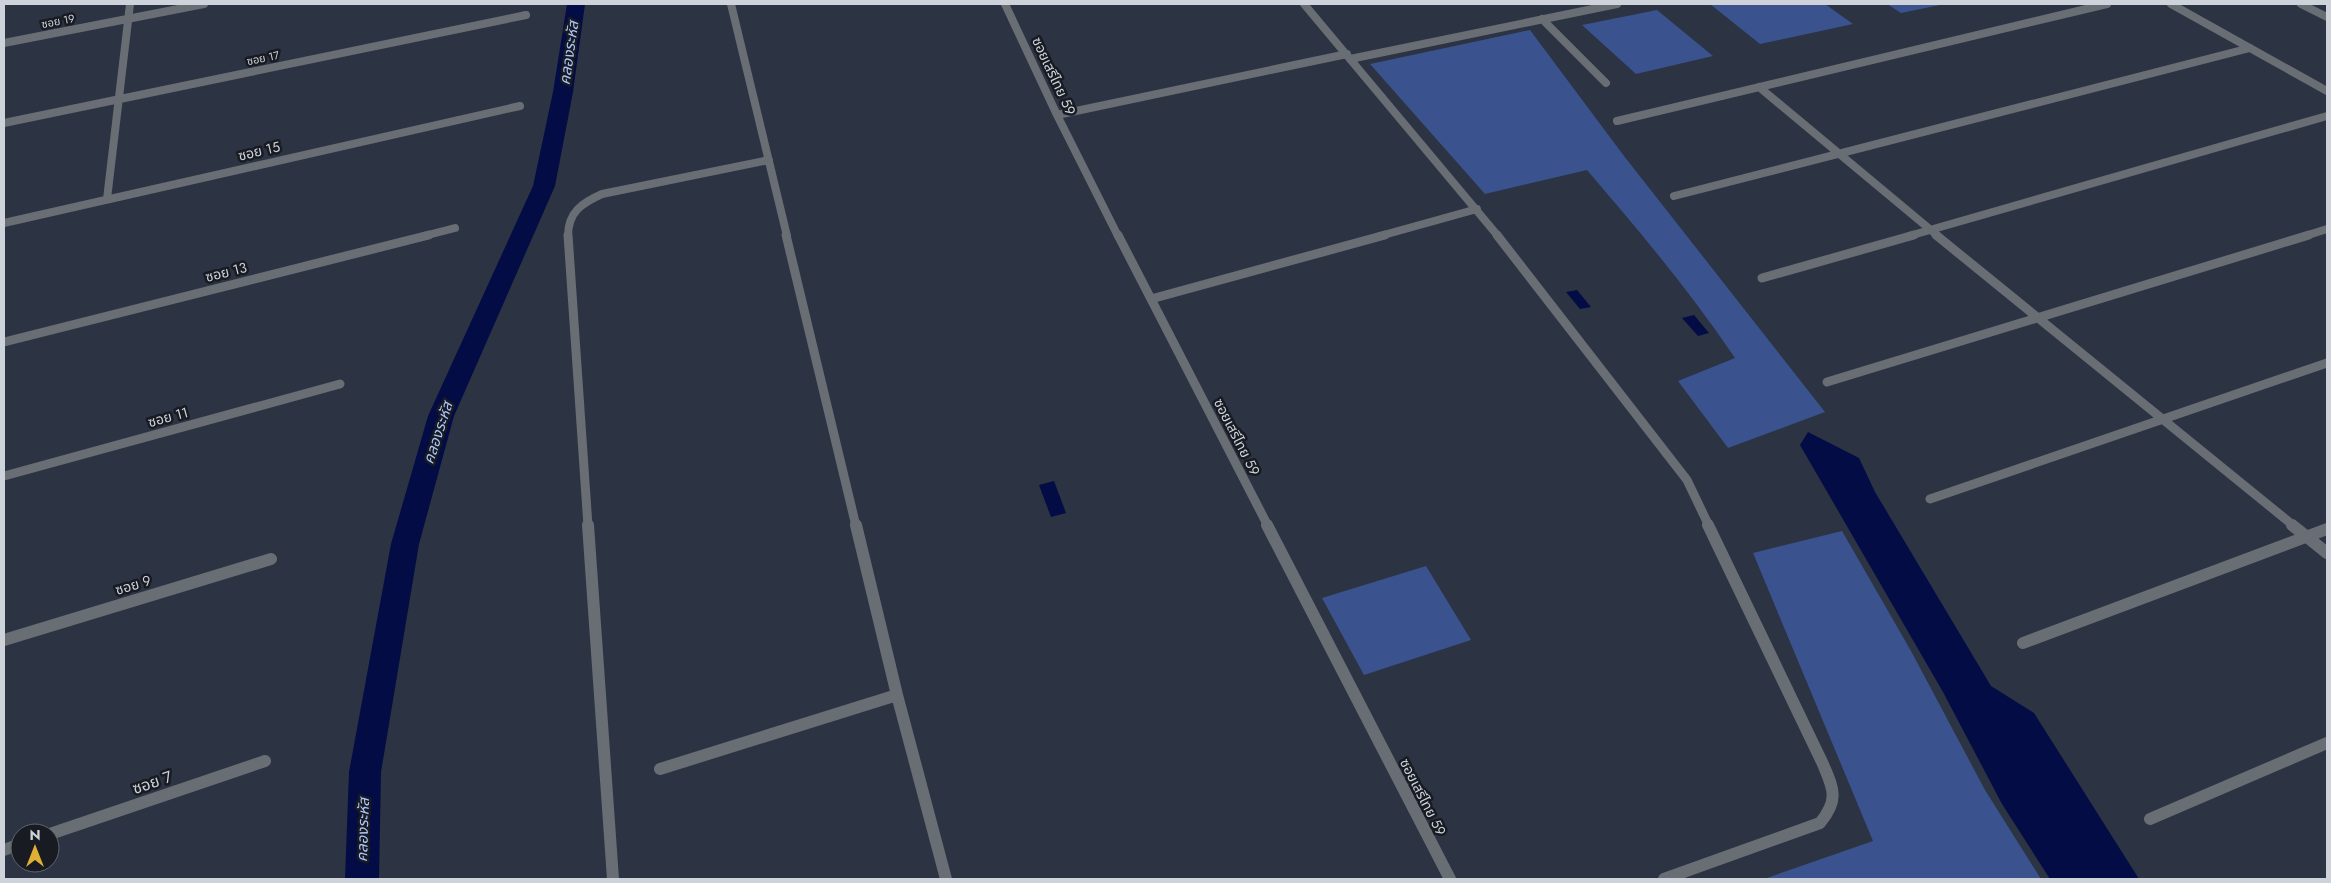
<svg xmlns="http://www.w3.org/2000/svg" width="2331" height="883" font-family="Jost,'Noto Sans Thai',sans-serif">
<rect width="100%" height="100%" fill="#2c3342"/>
<path fill="#3a528e" d="M 1710,4 L 1825,4 L 1853,24 L 1760,44 Z
M 1887,4 L 1945,4 L 1901,13 Z
M 1657,10 L 1713,56 L 1636,74 L 1582,25 Z
M 1530,30 L 1624,156 L 1825,412 L 1728,448 L 1678,381 L 1735,358 C 1690,291 1639,231 1587,170 L 1485,194 L 1370,64 Z
M 1842,531 L 1911,651 L 1985,790 L 2041,879 L 1764,879 L 1873,841 L 1753,553 Z
M 1426,566 L 1471,640 L 1364,675 L 1322,598 Z"/>
<path fill="#030c45" d="M 1577,290 L 1591,307 L 1580,309 L 1566,292 Z
M 1694,315 L 1709,333 L 1698,336 L 1682,318 Z
M 1808,432 L 1859,458 L 1875,492 L 1991,686 L 2034,713 L 2139,879 L 2050,879 L 2002,804 L 1943,692 L 1800,445 Z
M 1054,481 L 1066,513 L 1051,517 L 1039,485 Z"/>
<g fill="none" stroke-linecap="round" stroke-linejoin="round">
<path fill="#030c45" fill-rule="evenodd" d="M 567,4 L 585,4 L 573,92 L 555,186 L 454,416 L 419,544 L 381,772 L 379,879 L 345,879 L 349,772 L 391,544 L 428,416 L 533,186 L 553,92 Z"/>
<path stroke="#696d74" stroke-width="8" d="M 731,4 L 787,236
M 1005,4 L 1057,115 L 1118,236
M 1304,4 L 1498,236
M 2171,4 L 2327,91
M 2301,4 L 2327,17
M 1542,19 L 1606,83
M 4,43 L 204,4
M 1350,59 L 1617,4
M 1759,87 L 1938,236
M 1057,115 L 1347,54
M 1617,121 L 2107,4
M 4,123 L 526,15
M 1674,196 L 2250,48
M 107,199 L 130,4
M 4,223 L 520,106
M 424,236 L 455,228
M 568,236 C 568,212 582,203 602,194 L 769,160
M 1380,236 L 1477,209
M 1909,236 L 2327,116
M 2305,236 L 2327,229"/>
<path stroke="#696d74" stroke-width="9" d="M 568,235 L 588,526
M 786,235 L 856,526
M 1118,235 L 1268,526
M 1497,235 L 1687,480 L 1709,526
M 1936,235 L 2294,526
M 1762,278 L 1914,235
M 1151,299 L 1385,235
M 4,342 L 429,235
M 1827,382 L 2309,235
M 4,476 L 340,384
M 1930,499 L 2327,363"/>
<path stroke="#696d74" stroke-width="12" d="M 588,525 L 613,879
M 856,525 L 897,695 L 946,879
M 1267,525 L 1450,879
M 2292,525 L 2327,553
M 4,640 L 271,559
M 2023,643 L 2327,529
M 660,769 L 897,695
M 2150,819 L 2327,743
M 50,834 L 265,761
M 4,850 L 20,844
M 1664,879 L 1820,823 C 1840,799 1833,788 1822,762 L 1708,525"/>
</g>
<g text-anchor="middle" stroke-width="5" stroke-linejoin="round" paint-order="stroke">
<g font-size="11" fill="#cdd2db" stroke="#181b22">
<text transform="translate(58 21) rotate(-11)" y="4">ซอย 19</text>
<text transform="translate(263 58) rotate(-12)" y="4">ซอย 17</text>
</g>
<g font-size="14" fill="#cdd2db" stroke="#181b22">
<text transform="translate(1054 76) rotate(65)" y="5">ซอยเสรีไทย 59</text>
<text transform="translate(259 151) rotate(-13)" y="5">ซอย 15</text>
<text transform="translate(226 272) rotate(-14)" y="5">ซอย 13</text>
<text transform="translate(168 417) rotate(-15)" y="5">ซอย 11</text>
<text transform="translate(1237 437) rotate(63)" y="5">ซอยเสรีไทย 59</text>
<text transform="translate(133 585) rotate(-17)" y="5">ซอย 9</text>
<text transform="translate(1423 797) rotate(63)" y="5">ซอยเสรีไทย 59</text>
</g>
<g font-size="15" font-style="italic" fill="#aec6fc" stroke="#181b22">
<text transform="translate(569 53) rotate(-82)" y="5">คลองระหัส</text>
<text transform="translate(438 433) rotate(-72)" y="5">คลองระหัส</text>
<text transform="translate(363 830) rotate(-88)" y="5">คลองระหัส</text>
</g>
<g font-size="16" fill="#cdd2db" stroke="#181b22">
<text transform="translate(152 782) rotate(-19)" y="6">ซอย 7</text>
</g>
</g>
<rect width="2331" height="883" fill="none" stroke="#cdd2db" stroke-width="10"/>
<g transform="translate(35 848)"><circle r="24" fill="#181b22" stroke="#60646c"/>
<path d="M0-4L9 19L0 12L-9 19Z" fill="#e0b034"/>
<text y="-8" font-size="14" font-weight="bold" text-anchor="middle" fill="#cdd2db">N</text>
</g>
</svg>
